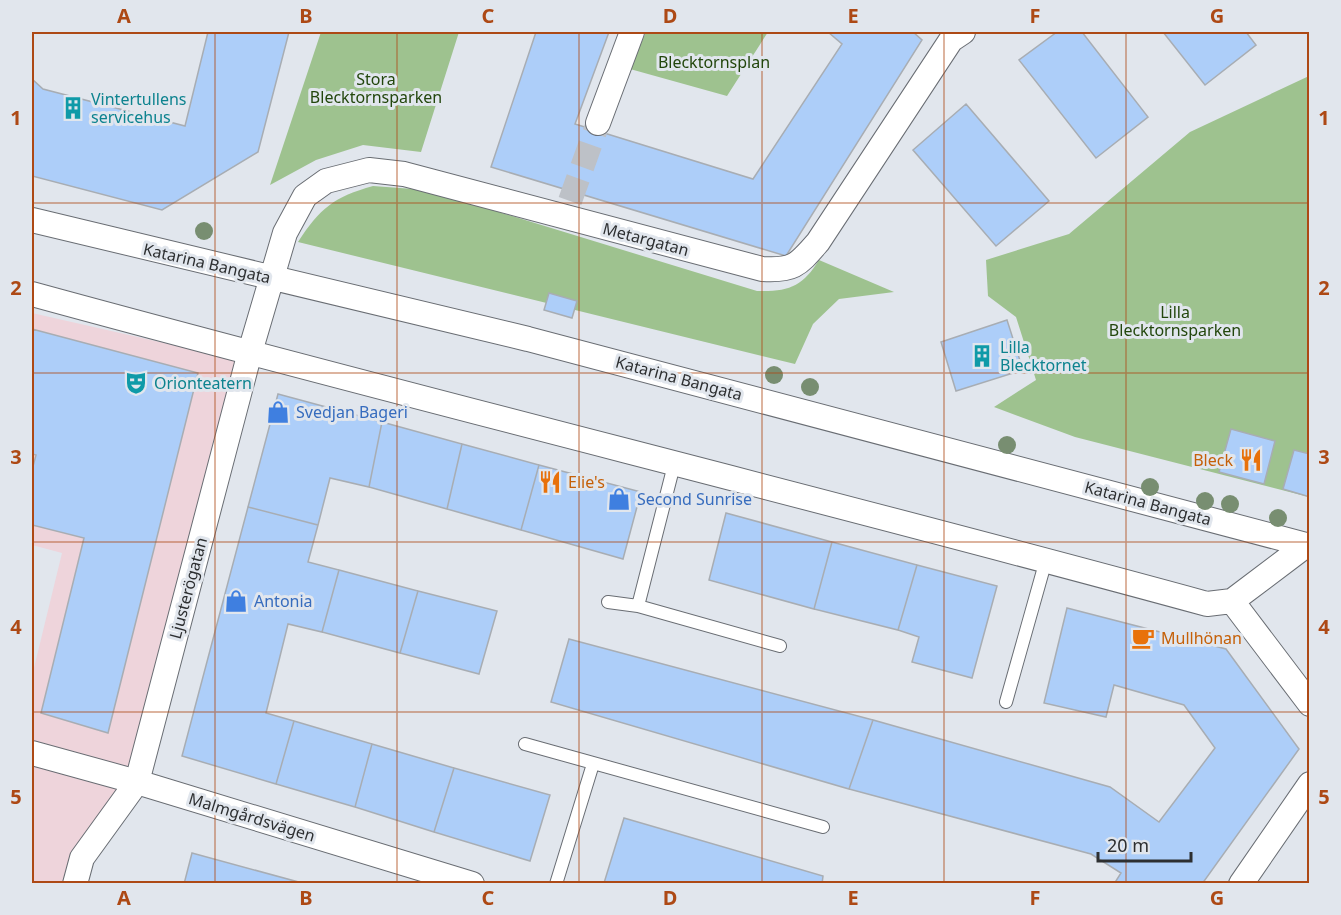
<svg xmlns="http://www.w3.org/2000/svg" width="1341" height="915" font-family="'Noto Sans',sans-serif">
<rect width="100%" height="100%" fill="#e1e6ed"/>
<path fill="#eed4db" d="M 32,313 L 248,362 L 143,780 L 70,883 L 32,884 L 32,676 L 62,553 L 32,545 Z"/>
<path fill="#9ec28f" d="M 321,32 L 459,32 L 421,152 L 363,145 L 316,160 L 270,185 Z
M 646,32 L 768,32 L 727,96 L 630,69 Z
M 1309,76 L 1309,497 L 1075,437 L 994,407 L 1036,380 L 1016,317 L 988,296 L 986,260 L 1069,234 L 1190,132 Z
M 373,186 L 427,190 L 757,291 C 789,292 803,286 819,260 L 894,292 L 839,299 L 813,324 L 795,364 L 298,242 C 320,208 334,197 373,186 Z"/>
<path fill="#adcef9" stroke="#a8adb3" stroke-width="1.5" d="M 208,32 L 289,32 L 258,152 L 162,210 L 32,176 L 32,79 L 43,89 L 185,126 Z
M 536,32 L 609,32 L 575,124 L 753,179 L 842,44 L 828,32 L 913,32 L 922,40 L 786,256 L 491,167 Z
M 1057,32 L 1082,32 L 1148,117 L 1096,158 L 1019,60 Z
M 1163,32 L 1246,32 L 1256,45 L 1205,85 Z
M 966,104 L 1049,201 L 996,246 L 913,150 Z
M 549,293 L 577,301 L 572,318 L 544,310 Z
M 1007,320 L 1023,370 L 956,391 L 941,342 Z
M 32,329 L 198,373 L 108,733 L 41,713 L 84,538 L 32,525 L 32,470 L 36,455 L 32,454 Z
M 278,394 L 382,422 L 369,487 L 330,478 L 318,525 L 248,507 Z
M 382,422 L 462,444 L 447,509 L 369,487 Z
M 1231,429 L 1275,441 L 1264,484 L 1219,472 Z
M 462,444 L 539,465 L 521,530 L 447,509 Z
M 1294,450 L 1310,454 L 1310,497 L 1283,489 Z
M 539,465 L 641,492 L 623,559 L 521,530 Z
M 248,507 L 318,525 L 308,562 L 339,570 L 322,632 L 288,624 L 266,713 L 294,721 L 276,784 L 182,756 Z
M 726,513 L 832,542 L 814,609 L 709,580 Z
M 832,542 L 917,565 L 898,630 L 814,609 Z
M 917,565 L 997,586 L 972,678 L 912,662 L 919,637 L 898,630 Z
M 339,570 L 418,591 L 400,653 L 322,632 Z
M 418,591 L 497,611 L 479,674 L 400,653 Z
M 1067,608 L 1226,649 L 1299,749 L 1202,884 L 1114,884 L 1121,873 L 1091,854 L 849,789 L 873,720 L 1110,787 L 1159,822 L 1215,748 L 1184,705 L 1114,685 L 1106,717 L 1044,703 Z
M 569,639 L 873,720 L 849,789 L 551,702 Z
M 294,721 L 372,744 L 355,807 L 276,784 Z
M 372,744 L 454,768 L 434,832 L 355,807 Z
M 454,768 L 550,795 L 530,861 L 434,832 Z
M 624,818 L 823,876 L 822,884 L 604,883 Z
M 192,853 L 306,884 L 184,884 Z"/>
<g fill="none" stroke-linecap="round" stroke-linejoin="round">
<path stroke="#bdc1c7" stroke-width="24" stroke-dasharray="24 12" stroke-linecap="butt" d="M 570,201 L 598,123"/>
<g stroke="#696d73" stroke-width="14">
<path id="lane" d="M 608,602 L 638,606 L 780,646
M 638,606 L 674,465
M 1006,702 L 1046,560
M 525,744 L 823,827
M 556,884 L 593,764"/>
</g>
<g stroke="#696d73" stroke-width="26">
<path id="street" d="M 598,123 L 632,32
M 32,220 L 528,339 L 1310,546
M 32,294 C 422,401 816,497 1207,604 L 1232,601 L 1305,546
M 1232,601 L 1310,704
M 32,753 L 137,782 L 472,884
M 75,884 L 82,858 L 137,782 L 250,352 L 285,233 L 305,196 L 326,181 L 369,170 L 404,174 L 762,269 C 794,271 798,265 818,242 L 951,40 L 963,32
M 1241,884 L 1310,784"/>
</g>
<use href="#lane" stroke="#fff" stroke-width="12"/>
<use href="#street" stroke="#fff" stroke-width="24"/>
</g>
<g fill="#788e71">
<circle cx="204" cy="231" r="9"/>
<circle cx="774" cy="375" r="9"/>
<circle cx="810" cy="387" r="9"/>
<circle cx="1007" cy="445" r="9"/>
<circle cx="1150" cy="487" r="9"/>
<circle cx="1205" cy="501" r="9"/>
<circle cx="1230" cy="504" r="9"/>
<circle cx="1278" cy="518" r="9"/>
</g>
<path fill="none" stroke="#ad4915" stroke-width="1.5" stroke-opacity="0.55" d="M 215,32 L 215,884M 397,32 L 397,884M 579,32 L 579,884M 762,32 L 762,884M 944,32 L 944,884M 1126,32 L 1126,884M 32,203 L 1310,203M 32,373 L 1310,373M 32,542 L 1310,542M 32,712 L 1310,712"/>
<defs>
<g id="building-bare" transform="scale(1.8)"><path d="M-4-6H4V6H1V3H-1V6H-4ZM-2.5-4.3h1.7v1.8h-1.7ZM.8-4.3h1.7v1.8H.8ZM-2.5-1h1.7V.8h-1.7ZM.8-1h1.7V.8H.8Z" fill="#0f9aa8" stroke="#e1e6ed" stroke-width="2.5" paint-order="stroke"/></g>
<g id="theatre-bare" transform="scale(1.8)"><path d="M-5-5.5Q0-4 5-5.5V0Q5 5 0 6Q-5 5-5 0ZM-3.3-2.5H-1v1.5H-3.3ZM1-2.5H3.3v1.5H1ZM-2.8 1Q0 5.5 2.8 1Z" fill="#0f9aa8" stroke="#e1e6ed" stroke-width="2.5" paint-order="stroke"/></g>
<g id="shop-bare" transform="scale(1.8)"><path d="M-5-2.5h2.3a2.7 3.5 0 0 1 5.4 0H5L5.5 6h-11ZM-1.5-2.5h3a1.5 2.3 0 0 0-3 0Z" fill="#3f7fe0" stroke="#e1e6ed" stroke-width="2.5" paint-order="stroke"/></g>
<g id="restaurant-bare" transform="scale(1.8)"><path d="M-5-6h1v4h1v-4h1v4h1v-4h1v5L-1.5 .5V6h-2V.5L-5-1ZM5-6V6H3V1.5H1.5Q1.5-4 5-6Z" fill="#e8710a" stroke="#e1e6ed" stroke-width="2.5" paint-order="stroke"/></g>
<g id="cafe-bare" transform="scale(1.8)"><path d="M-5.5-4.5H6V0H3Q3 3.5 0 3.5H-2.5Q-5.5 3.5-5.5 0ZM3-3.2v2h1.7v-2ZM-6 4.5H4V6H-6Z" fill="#e8710a" stroke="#e1e6ed" stroke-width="2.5" paint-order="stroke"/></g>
</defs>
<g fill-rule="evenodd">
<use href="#building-bare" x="73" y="108"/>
<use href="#building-bare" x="982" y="356"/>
<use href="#theatre-bare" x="136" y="383"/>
<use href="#shop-bare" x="278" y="412"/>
<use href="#restaurant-bare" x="1251" y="460"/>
<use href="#restaurant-bare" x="550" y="482"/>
<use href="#shop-bare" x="619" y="499"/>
<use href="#shop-bare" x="236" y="601"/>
<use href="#cafe-bare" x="1143" y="638"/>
</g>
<g text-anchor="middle" stroke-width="6" stroke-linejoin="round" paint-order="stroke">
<g font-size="16" fill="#22460c" stroke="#e1e6ed">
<text x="714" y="68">Blecktornsplan</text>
<text x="376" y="85">Stora<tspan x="376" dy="18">Blecktornsparken</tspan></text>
<text x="1175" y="318">Lilla<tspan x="1175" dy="18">Blecktornsparken</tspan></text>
</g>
<g font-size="16" fill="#0d838f" stroke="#e1e6ed" text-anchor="start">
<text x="91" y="105">Vintertullens<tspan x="91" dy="18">servicehus</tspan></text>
<text x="1000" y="353">Lilla<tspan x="1000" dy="18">Blecktornet</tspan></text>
<text x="154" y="389">Orionteatern</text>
</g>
<g font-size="16" fill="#2d2f31" stroke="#e1e6ed">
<text transform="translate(646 239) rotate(15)" y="6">Metargatan</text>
<text transform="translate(207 263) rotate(13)" y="6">Katarina Bangata</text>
<text transform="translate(679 378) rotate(15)" y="6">Katarina Bangata</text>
<text transform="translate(1148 503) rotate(15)" y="6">Katarina Bangata</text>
<text transform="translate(188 588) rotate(-75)" y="6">Ljusterögatan</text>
<text transform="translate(252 817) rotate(17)" y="6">Malmgårdsvägen</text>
</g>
<g font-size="16" fill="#366cbe" stroke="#e1e6ed" text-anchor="start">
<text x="296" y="418">Svedjan Bageri</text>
<text x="637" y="505">Second Sunrise</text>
<text x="254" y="607">Antonia</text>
</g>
<g font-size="16" fill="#c56008" stroke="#e1e6ed" text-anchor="start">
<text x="1233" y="466" text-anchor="end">Bleck</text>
<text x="568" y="488">Elie's</text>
<text x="1161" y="644">Mullhönan</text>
</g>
</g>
<rect width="1341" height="915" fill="none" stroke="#e1e6ed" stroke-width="66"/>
<path d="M1098 852v9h93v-9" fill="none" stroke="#2d2f31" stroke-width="3"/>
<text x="1107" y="852" font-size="18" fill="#2d2f31" stroke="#e1e6ed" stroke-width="4.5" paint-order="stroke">20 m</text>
<rect x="33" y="33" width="1275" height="849" fill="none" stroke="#ad4915" stroke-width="2"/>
<g font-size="20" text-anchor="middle" font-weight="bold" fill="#ad4915">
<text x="124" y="23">A</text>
<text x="306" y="23">B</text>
<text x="488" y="23">C</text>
<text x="670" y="23">D</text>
<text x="853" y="23">E</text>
<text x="1035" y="23">F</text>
<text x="1217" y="23">G</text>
<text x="16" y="125">1</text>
<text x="1324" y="125">1</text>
<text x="16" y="295">2</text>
<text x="1324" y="295">2</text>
<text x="16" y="464">3</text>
<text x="1324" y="464">3</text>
<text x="16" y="634">4</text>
<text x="1324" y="634">4</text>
<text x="16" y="804">5</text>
<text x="1324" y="804">5</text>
<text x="124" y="905">A</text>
<text x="306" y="905">B</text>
<text x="488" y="905">C</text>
<text x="670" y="905">D</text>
<text x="853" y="905">E</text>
<text x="1035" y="905">F</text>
<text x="1217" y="905">G</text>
</g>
</svg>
